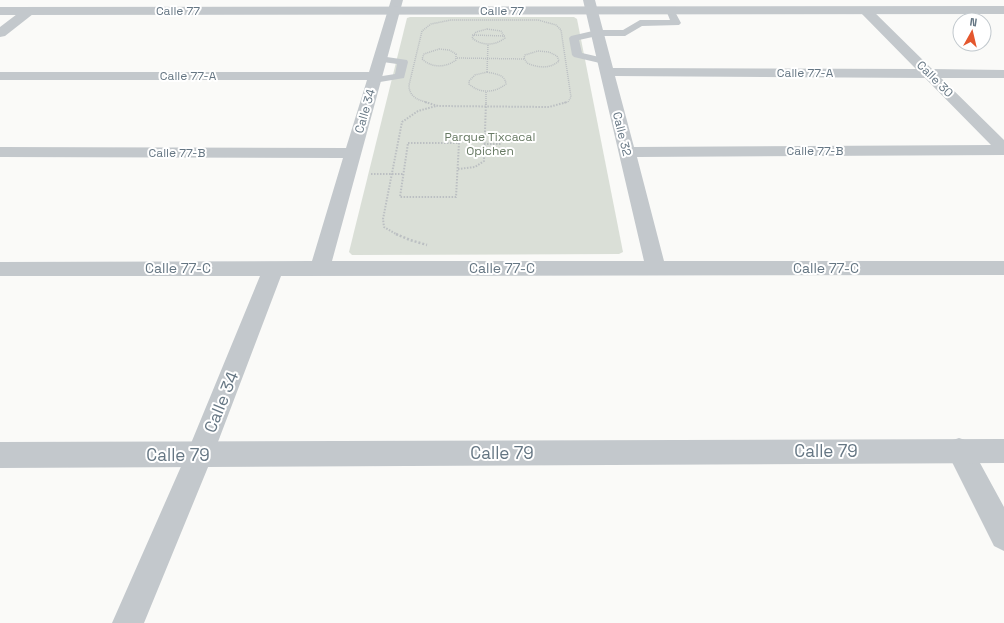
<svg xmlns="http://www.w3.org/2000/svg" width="1004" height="623" font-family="'Space Grotesk',sans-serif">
<rect width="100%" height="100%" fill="#fafaf8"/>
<path fill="#dadfd7" d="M 410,17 L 574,17 L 577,19 L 623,252 L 619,254 L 352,255 L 349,252 L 407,18 Z"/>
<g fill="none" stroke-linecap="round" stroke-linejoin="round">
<path stroke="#bbbfc2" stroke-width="1.5" stroke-dasharray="1 1" stroke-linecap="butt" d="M 487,29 L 501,31 L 505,38 C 495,46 482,46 472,38 L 476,32 Z
M 472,35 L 505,36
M 439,49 L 449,50 L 456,54 L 456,60 C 445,68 432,68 422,59 L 424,54 Z
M 538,51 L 549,52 L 557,56 L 559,61 C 550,69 538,68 527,63 L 524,58 L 525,55 Z
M 457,58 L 524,59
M 487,72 C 495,74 505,74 506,84 C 495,93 480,94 469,84 L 469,81 L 475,75 Z
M 487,72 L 488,44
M 429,103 C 418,100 409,97 409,85 L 422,31 L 431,24 L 451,20 L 538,20 L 556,25 L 561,30 L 571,97 L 568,102 L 563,103
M 486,103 L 486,91"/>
<path stroke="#bbbfc2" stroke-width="2" stroke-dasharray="1.5 1.5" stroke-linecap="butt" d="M 425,102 L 438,106 L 549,107 L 567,102
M 408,143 L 459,143 L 456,197 L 400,197 Z
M 484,144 L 501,144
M 458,169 L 475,167 L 484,161 L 486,102
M 371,174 L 403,174
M 398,235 L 384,227 L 383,219 L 402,122 L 418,111 L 436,106"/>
<path stroke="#bbbfc2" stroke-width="2.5" stroke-dasharray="2 2" stroke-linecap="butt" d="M 396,234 L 410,240 L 427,245"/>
<path fill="#c3c8cc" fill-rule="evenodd" d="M 670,7 L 674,10 L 681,23 L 679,25 L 642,26 L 625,36 L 597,36 L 579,40 L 582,53 L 608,59 L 609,61 L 608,63 L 604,64 L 574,57 L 572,55 L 569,38 L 571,36 L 597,30 L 623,30 L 640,20 L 670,20 L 666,10 Z
M 380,56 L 407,60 L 408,62 L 404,78 L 374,83 L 370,82 L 369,80 L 370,78 L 395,74 L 397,64 L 376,61 L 375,59 L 376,57 Z"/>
<path fill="#c3c8cc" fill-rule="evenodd" d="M 391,0 L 403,0 L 332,261 L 644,261 L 583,0 L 595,0 L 613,68 L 916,69 L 861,13 L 859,10 L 861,7 L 869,7 L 932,69 L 1004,70 L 1004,78 L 941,78 L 1004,140 L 1004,155 L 637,157 L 664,261 L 1004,261 L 1004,275 L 281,276 L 213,455 L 144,623 L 112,623 L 187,453 L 260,276 L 0,276 L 0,262 L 312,261 L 343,158 L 0,157 L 0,147 L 346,148 L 367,80 L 0,80 L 0,72 L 369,72 ZM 615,76 L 925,78 L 991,145 L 634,147 Z
M 29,7 L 33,8 L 35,11 L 33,14 L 5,36 L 0,37 L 0,27 L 25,8 Z
M 959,438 L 968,441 L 1004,507 L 1004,551 L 994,546 L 946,450 L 950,441 Z"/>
<path fill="#c3c8cc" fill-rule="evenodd" d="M 1004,6 L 1004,14 L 0,15 L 0,7 Z
M 1004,439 L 1004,463 L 0,468 L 0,442 Z"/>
</g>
<g text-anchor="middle" stroke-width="4" stroke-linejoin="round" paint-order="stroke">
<g font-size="12" fill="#657683" stroke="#fff">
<text x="178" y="15">Calle 77</text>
<text x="502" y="15">Calle 77</text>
<text x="805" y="77">Calle 77-A</text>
<text x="188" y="80">Calle 77-A</text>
<text transform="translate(935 79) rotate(45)" y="4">Calle 30</text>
<text transform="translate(365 111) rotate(-74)" y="4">Calle 34</text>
<text transform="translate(622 134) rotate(76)" y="4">Calle 32</text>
<text x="815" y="155">Calle 77-B</text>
<text x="177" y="157">Calle 77-B</text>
</g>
<g font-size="12" fill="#687a64" stroke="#fff">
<text x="490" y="141">Parque Tixcacal<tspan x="490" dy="14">Opichen</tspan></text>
</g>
<g font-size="14" fill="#657683" stroke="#fff">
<text x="178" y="273">Calle 77-C</text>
<text x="502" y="273">Calle 77-C</text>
<text x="826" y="273">Calle 77-C</text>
</g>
<g font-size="17" fill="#657683" stroke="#fff">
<text transform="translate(221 402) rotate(-68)" y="6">Calle 34</text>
<text x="826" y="457">Calle 79</text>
<text x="502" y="459">Calle 79</text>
<text x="178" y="461">Calle 79</text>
</g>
</g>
<g transform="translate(972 32) rotate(8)"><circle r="19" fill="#ffffff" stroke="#c1c8cd"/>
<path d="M0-3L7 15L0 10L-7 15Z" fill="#e4572e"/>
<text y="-6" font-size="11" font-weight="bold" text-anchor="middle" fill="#657683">N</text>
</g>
</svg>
